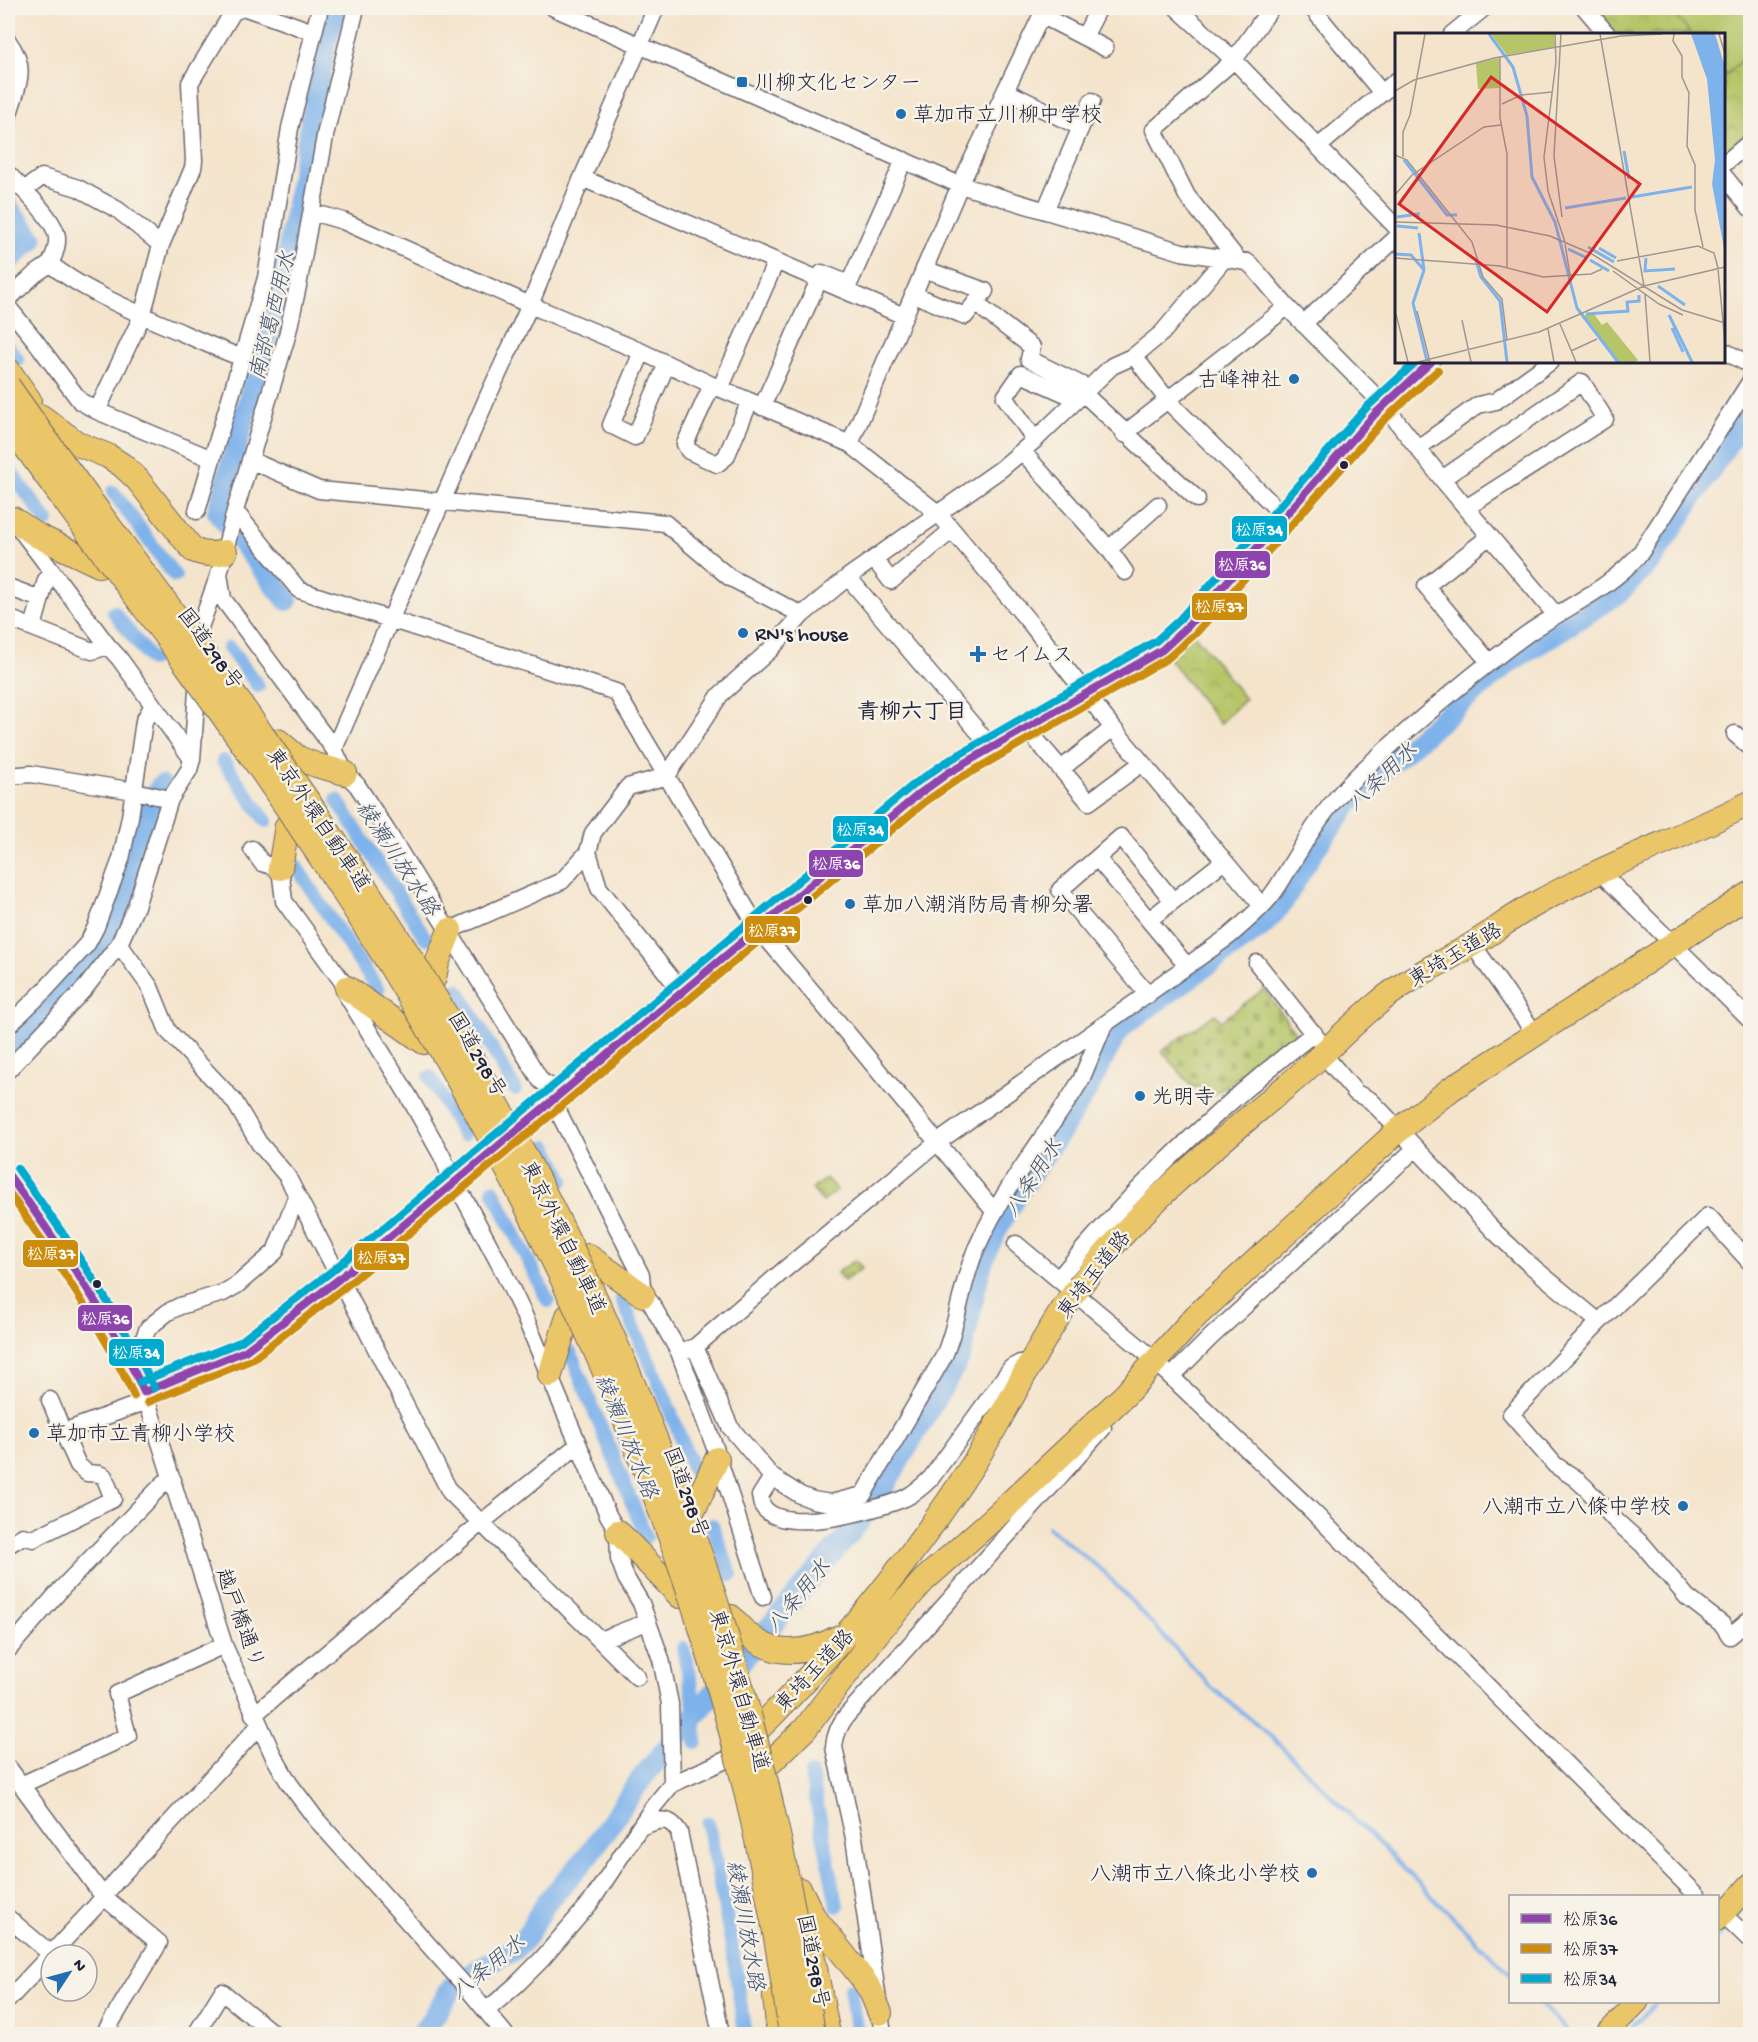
<svg xmlns="http://www.w3.org/2000/svg" width="1758" height="2042" font-family="'Gochi Hand','Klee One',sans-serif">
<defs>
<pattern id="cemetery-stones" width="16" height="16" patternUnits="userSpaceOnUse" patternTransform="scale(1.5)"><rect width="16" height="16" fill="#b5c568"/><path d="M2 7V4a2 2 0 0 1 4 0v3zM10 15v-3a2 2 0 0 1 4 0v3z" fill="#9ba95b"/></pattern>
<pattern id="park-crowns" width="20" height="18" patternUnits="userSpaceOnUse" patternTransform="scale(1.5)"><rect width="20" height="18" fill="#b5c568"/><path d="M2 6a3 3 0 1 1 6 0M12 15a3 3 0 1 1 6 0" fill="none" stroke="#9ba95b"/></pattern>
</defs>
<rect width="100%" height="100%" fill="#f7f3e8"/>
<filter id="ink" filterUnits="userSpaceOnUse"><feTurbulence type="fractalNoise" baseFrequency=".0167" numOctaves="2"/><feDisplacementMap in="SourceGraphic" scale="12" xChannelSelector="R" yChannelSelector="G"/><feConvolveMatrix kernelMatrix="1 2 1 2 8 2 1 2 1" color-interpolation-filters="sRGB"/></filter>
<filter id="wash" filterUnits="userSpaceOnUse"><feTurbulence type="fractalNoise" baseFrequency=".008" numOctaves="4" result="noise"/><feDisplacementMap in="SourceGraphic" scale="24" xChannelSelector="R" yChannelSelector="G"/><feGaussianBlur stdDeviation="1.35" result="paint"/><feColorMatrix in="noise" values="0 0 0 0 0 0 0 0 0 0 0 0 0 0 0 0 0 1.4 0 .05"/><feComposite in="paint" operator="in"/></filter>
<g filter="url(#wash)">
<rect width="100%" height="100%" fill="#f4e4cc"/>
<path fill="url(#cemetery-stones)" stroke="#6c7452" stroke-width="1.5" d="M 1264,989 L 1297,1035 L 1208,1099 L 1196,1086 L 1193,1088 L 1162,1051 L 1215,1014 L 1221,1021 Z"/>
<path fill="url(#park-crowns)" stroke="#6c7452" stroke-width="1.5" d="M 1592,8 L 1750,8 L 1750,134 L 1724,156 L 1724,34 L 1615,34 Z
M 1192,631 L 1245,699 L 1220,724 L 1167,656 Z
M 826,1178 L 837,1190 L 823,1202 L 812,1189 Z
M 855,1260 L 862,1268 L 844,1281 L 837,1273 Z"/>
<path fill="#b5c568" stroke="#6c7452" stroke-width="1.5" d="M 1669,8 L 1750,8 L 1750,51 L 1726,75 L 1724,72 L 1724,34 L 1691,34 Z"/>
<g fill="none" stroke-linecap="round" stroke-linejoin="round">
<path stroke="#7eb2eb" stroke-width="4" d="M 1048,1527 L 1104,1572 L 1211,1687 L 1263,1729 L 1305,1770 L 1510,1974
M 1737,1917 L 1750,1903
M 1718,1938 L 1728,1927
M 1538,2002 L 1571,2034
M 1625,2034 L 1657,2002"/>
<path stroke="#7eb2eb" stroke-width="14" d="M 8,346 L 18,360
M 8,468 L 47,521
M 113,492 L 175,576
M 114,612 L 151,660
M 229,648 L 258,686
M 223,761 L 266,821
M 337,800 L 426,939
M 295,865 L 378,990
M 458,990 L 515,1089
M 430,1077 L 463,1135
M 547,1147 L 563,1180
M 493,1190 L 548,1301
M 622,1300 L 662,1390 L 694,1472
M 570,1352 L 646,1537
M 712,1525 L 731,1575
M 683,1648 L 693,1695 L 696,1742
M 811,1774 L 837,1906
M 708,1823 L 731,1941 L 745,2034
M 850,1989 L 857,2034"/>
<path stroke="#7eb2eb" stroke-width="22" d="M 8,208 L 32,239 L 8,261
M 287,600 L 218,512 L 285,270 L 325,45 L 337,8
M 8,1054 L 54,1006 L 118,921 L 149,808 L 161,786
M 422,2034 L 452,1988 L 482,1967 L 515,1949 L 526,1937 L 546,1903 L 588,1856 L 641,1779 L 858,1523 L 884,1486 L 958,1360 C 971,1321 973,1278 991,1241 C 1015,1191 1051,1147 1080,1101 C 1096,1077 1105,1049 1123,1025 L 1263,925 L 1281,905 L 1313,851 L 1352,799 L 1374,777 L 1508,663 L 1616,595 L 1650,562 L 1750,409"/>
</g>
</g>
<g filter="url(#ink)">
<g fill="none" stroke-linecap="round" stroke-linejoin="round">
<g stroke="#6c666e" stroke-width="19">
<path id="minor" d="M 246,8 L 313,32
M 554,8 L 960,185 L 1182,252 L 1247,262 L 1253,267 L 1287,307 L 1384,405 L 1442,479 L 1555,614
M 1177,8 L 1234,60 L 1396,227
M 1312,8 L 1382,93
M 1585,8 L 1607,34
M 1041,15 L 1105,48
M 1452,34 L 1484,8
M 1084,37 L 1099,8
M 8,41 C 29,70 17,85 8,117
M 1005,91 L 1080,127
M 1318,147 L 1396,81
M 1724,164 L 1750,142
M 8,174 C 21,187 55,219 57,237 C 58,247 54,256 50,264 L 34,275 L 8,299
M 1724,176 L 1750,208
M 582,178 L 904,316
M 24,190 L 42,177 L 78,188 L 118,210 L 161,245
M 1045,211 L 1092,101
M 312,212 L 343,221 L 530,305 L 642,352 L 712,385 L 850,444 L 939,514 L 1031,624 L 1113,728 L 1262,906
M 1238,260 L 1187,196 L 1154,130 L 1234,60 L 1271,8
M 50,264 C 82,289 120,305 157,322 C 186,334 214,348 243,358
M 913,294 L 965,316 L 985,291 L 924,269
M 975,303 L 1032,347 L 1029,359 L 1088,388
M 8,307 L 34,339 L 80,401 L 97,411 L 212,459 L 266,278 L 290,128 L 320,8
M 1303,324 L 1396,238
M 1724,351 L 1750,365
M 642,352 L 611,425 L 635,437 L 667,364
M 1134,356 L 1162,333 L 1225,258
M 712,385 L 685,444 L 689,451 L 717,464 L 726,457 L 750,401
M 720,389 L 776,261
M 1083,393 L 1197,499
M 762,407 L 822,273 L 849,284 L 904,160
M 97,411 L 142,316 L 161,245 L 193,168 L 194,161 L 190,83 L 233,12 L 243,8
M 1124,434 L 1287,307
M 1035,440 L 1005,397 L 1021,374 L 1077,399
M 850,444 L 960,185 L 1045,8
M 1418,448 L 1478,405 L 1496,401 L 1550,362
M 1022,451 L 1109,549 L 1125,572
M 250,460 L 319,490 L 665,523 L 729,577 L 802,615
M 1442,479 L 1582,382 L 1605,419 L 1466,508
M 197,511 L 212,459
M 235,511 L 299,590 L 616,692 L 758,928 L 848,1034 L 994,1211
M 20,529 L 108,646 L 119,658 L 192,759
M 1109,549 L 1158,505
M 874,559 L 891,581 L 952,530
M 219,574 L 223,599 L 334,749 L 345,773 L 357,785 L 387,831 L 541,1081 L 555,1089 L 566,1090 L 558,1105 L 559,1113 L 641,1275 L 643,1295 L 651,1303 L 679,1352 L 715,1448 L 763,1597
M 848,577 L 992,748
M 8,587 L 40,599
M 8,618 L 92,651 L 108,646
M 33,627 L 46,580 L 54,574
M 199,649 L 199,630 L 219,574 L 235,511 L 287,336 L 298,286 L 326,131 L 356,8
M 1489,662 L 1426,586 L 1490,536
M 1027,729 L 1089,802 L 1142,763
M 1735,734 L 1750,747
M 334,749 L 488,396 L 530,305 L 582,178 L 656,8
M 1061,769 L 1113,728
M 8,776 L 31,774 L 134,791 L 170,799
M 252,849 L 262,863 L 280,868 L 284,901 L 347,988 L 346,994 L 408,1095 L 442,1156 L 448,1170 L 446,1190 L 458,1193 L 464,1198 L 500,1265 L 524,1315 L 608,1515 L 618,1532 L 619,1559 L 626,1578 L 641,1603 L 661,1659 L 670,1704 L 672,1784
M 588,852 L 599,888 L 682,992
M 1097,858 L 1187,966
M 1600,872 L 1750,1020
M 1149,920 L 1224,861
M 450,930 L 562,881 L 588,852 L 593,833 L 628,787 L 667,776 L 720,695 L 770,650 L 802,615 L 848,577 L 1001,469 L 1035,440 L 1112,366 L 1134,356 L 1169,402 L 1284,516
M 119,944 L 150,987 L 168,1031 L 234,1101 L 259,1143 L 287,1176 L 450,1492 L 600,1640 L 647,1622
M 1473,945 L 1535,1034
M 1257,963 L 1320,1042
M 1148,995 L 1060,890 L 1121,837 L 1173,901
M 8,1026 L 44,991 L 87,944 L 96,927 L 121,859 L 130,817 L 144,721 L 153,705
M 1323,1054 L 1356,1093 L 1370,1100 L 1380,1110 L 1496,1233 L 1528,1263 L 1599,1322
M 8,1070 L 86,987 L 119,944 L 136,906 L 170,799 L 189,770 L 192,759 L 198,678
M 8,1174 C 59,1246 117,1316 147,1401 L 224,1645 L 273,1755 L 289,1783 L 316,1819 L 467,1988 L 505,2034
M 1016,1244 L 1144,1351 L 1310,1509 L 1698,1896
M 1750,1262 L 1708,1216 L 1599,1322 L 1511,1414 L 1555,1465 L 1575,1478 L 1586,1488 L 1614,1519 L 1643,1545 L 1687,1597 L 1723,1625 L 1730,1636 L 1750,1619
M 1058,1279 C 1133,1188 1220,1106 1314,1033
M 695,1347 L 730,1427 L 772,1477 L 800,1495 L 813,1500 L 831,1503 L 863,1495 L 944,1356 C 959,1321 961,1282 977,1247 C 1001,1193 1038,1145 1071,1096 L 1081,1080 L 1103,1027
M 679,1352 L 695,1347 L 784,1270 L 938,1142 L 1228,937 C 1243,924 1259,911 1271,896 C 1282,882 1290,865 1300,850 C 1316,822 1339,793 1362,771 C 1415,723 1469,676 1527,634 C 1565,607 1611,589 1641,552 L 1750,382
M 1171,1377 L 1211,1337 L 1415,1149
M 143,1379 L 141,1362 L 144,1338 L 148,1328 L 168,1312 L 180,1306 L 223,1293 L 237,1285 L 275,1252 L 297,1195
M 144,1392 L 245,1351 L 339,1279 L 919,794 L 948,773 L 1162,650 L 1188,626 L 1375,414 L 1431,362
M 50,1400 L 63,1432
M 772,1477 L 760,1496 C 761,1499 761,1503 762,1505 C 780,1538 879,1509 905,1498 C 915,1493 923,1486 931,1478 L 1011,1368 L 1020,1363 L 1031,1363
M 8,1545 L 23,1536 L 33,1539 L 113,1499 L 104,1476 L 99,1474 L 87,1473 L 78,1465 L 63,1432 L 147,1401
M 600,1640 L 637,1677
M 8,1650 L 63,1587 L 164,1483 L 173,1480
M 253,1714 L 262,1708 L 482,1522 L 578,1445
M 8,1767 L 103,1896 L 159,1943 L 104,2034
M 21,1785 L 128,1736 L 117,1694 L 224,1645
M 640,1827 C 657,1821 668,1814 679,1832 L 721,2034
M 1723,1914 L 1750,1940
M 8,1918 L 51,1954
M 8,2000 L 95,1907 L 117,1880 L 259,1726
M 486,2011 L 516,1985 L 542,1959 L 591,1902 L 653,1807 L 672,1784 L 728,1759
M 196,2034 L 222,1992 L 274,2034
M 883,2034 L 854,1838 L 834,1747 C 835,1734 839,1725 847,1715 L 1103,1428"/>
</g>
<g stroke="#6c666e" stroke-width="23">
<path id="major" d="M 1718,1920 L 1750,1884
M 1606,2034 L 1638,2002"/>
</g>
<g stroke="#6c666e" stroke-width="26">
<path id="highway" d="M 8,370 L 29,400
M 40,416 L 78,444 L 108,456 L 122,465 L 137,479 L 193,550 C 205,555 212,555 225,552
M 13,519 L 38,536 L 99,565
M 278,741 L 298,758 L 316,765 L 345,773
M 280,868 L 287,826
M 434,978 L 437,963 L 450,930
M 347,988 L 424,1042
M 588,1256 L 643,1295
M 550,1375 L 568,1316
M 694,1509 L 717,1459
M 618,1532 L 680,1596
M 731,1617 C 762,1656 796,1660 839,1637
M 740,1747 C 829,1661 907,1567 974,1463 C 1009,1407 1036,1346 1075,1292 C 1134,1212 1211,1149 1288,1085 C 1319,1060 1346,1029 1377,1004 C 1406,979 1440,964 1473,944 C 1493,932 1512,917 1532,906 C 1602,866 1679,839 1750,803
M 742,1760 L 771,1762 L 805,1729 L 879,1631 L 924,1580 L 994,1518 L 1125,1395 L 1196,1316 L 1399,1130 L 1451,1089 L 1750,894
M 800,1890 L 813,1916 L 863,1979 L 871,1991 L 880,2013
M 807,1928 L 828,2034
M 775,1997 L 779,2034"/>
</g>
<use href="#minor" stroke="#fff" stroke-width="16"/>
<use href="#major" stroke="#ebc669" stroke-width="21"/>
<use href="#highway" stroke="#ebc669" stroke-width="24"/>
<g stroke="#6c666e" stroke-width="26" stroke-linecap="butt">
<path id="highway-bridge" d="M 8,386 C 81,491 159,592 234,695 C 290,773 344,854 396,935 C 502,1099 592,1275 663,1458 C 677,1495 693,1533 706,1571 C 756,1722 792,1878 813,2034
M 8,422 C 65,504 127,583 186,664 C 243,743 299,823 352,905 C 489,1117 605,1342 686,1582 C 736,1729 770,1881 791,2034"/>
</g>
<use href="#highway-bridge" stroke="#ebc669" stroke-width="24"/>
<g stroke="#f7f3e8" stroke-width="12">
<path id="bus-1" d="M 8,1174 C 58,1244 108,1313 144,1392
M 144,1392 L 245,1351 L 339,1279 L 919,794 L 948,773 L 1162,650 L 1188,626 L 1375,414 L 1431,362"/>
</g>
<g stroke="#f7f3e8" stroke-width="12">
<path id="bus-2" d="M 8,1191 C 54,1258 100,1323 134,1396
M 148,1402 L 251,1360 L 345,1287 L 925,802 L 954,782 L 1168,658 L 1196,633 L 1383,421 L 1438,370"/>
</g>
<g stroke="#f7f3e8" stroke-width="12">
<path id="bus-3" d="M 17,1168 C 67,1239 117,1308 154,1388
M 140,1382 L 240,1342 L 332,1271 L 913,785 L 943,764 L 1156,641 L 1180,619 L 1367,407 L 1416,362"/>
</g>
<use href="#bus-1" stroke="#8e44ad" stroke-width="8"/>
<use href="#bus-2" stroke="#cc8c0c" stroke-width="8"/>
<use href="#bus-3" stroke="#00a9ce" stroke-width="8"/>
</g>
</g>
<g fill="#1f6fb2" stroke="#f7f3e8" stroke-width="2">
<rect x="736" y="76" width="12" height="12" rx="3"/>
<circle cx="901" cy="114" r="6"/>
<circle cx="1294" cy="379" r="6"/>
<circle cx="743" cy="633" r="6"/>
<path d="M975 645h6v6h6v6h-6v6h-6v-6h-6v-6h6z"/>
<circle cx="850" cy="904" r="6"/>
<circle cx="1140" cy="1096" r="6"/>
<circle cx="34" cy="1433" r="6"/>
<circle cx="1683" cy="1506" r="6"/>
<circle cx="1312" cy="1873" r="6"/>
</g>
<g fill="#22223b" stroke="#f7f3e8" stroke-width="2">
<circle cx="1344" cy="465" r="5"/>
<circle cx="808" cy="900" r="5"/>
<circle cx="97" cy="1284" r="5"/>
</g>
<g text-anchor="middle" stroke-width="5" stroke-linejoin="round" paint-order="stroke">
<g font-size="21" fill="#22223b" stroke="#f7f3e8" text-anchor="start">
<text x="754" y="89">川柳文化センター</text>
<text x="913" y="121">草加市立川柳中学校</text>
<text x="1282" y="386" text-anchor="end">古峰神社</text>
<text x="755" y="640">RN's house</text>
<text x="990" y="661">セイムス</text>
<text x="862" y="911">草加八潮消防局青柳分署</text>
<text x="1152" y="1103">光明寺</text>
<text x="46" y="1440">草加市立青柳小学校</text>
<text x="1671" y="1513" text-anchor="end">八潮市立八條中学校</text>
<text x="1300" y="1880" text-anchor="end">八潮市立八條北小学校</text>
</g>
<g font-size="21" fill="#22223b" stroke="#f7f3e8">
<text transform="translate(211 648) rotate(54)" y="7">国道298号</text>
<text transform="translate(319 819) rotate(56)" y="7">東京外環自動車道</text>
<text transform="translate(1455 954) rotate(-31)" y="7">東埼玉道路</text>
<text transform="translate(478 1054) rotate(60)" y="7">国道298号</text>
<text transform="translate(564 1237) rotate(64)" y="7">東京外環自動車道</text>
<text transform="translate(1093 1274) rotate(-52)" y="7">東埼玉道路</text>
<text transform="translate(687 1492) rotate(70)" y="7">国道298号</text>
<text transform="translate(241 1618) rotate(70)" y="7">越戸橋通り</text>
<text transform="translate(814 1670) rotate(-47)" y="7">東埼玉道路</text>
<text transform="translate(740 1690) rotate(74)" y="7">東京外環自動車道</text>
<text transform="translate(814 1961) rotate(79)" y="7">国道298号</text>
</g>
<g font-size="22" font-style="italic" fill="#425479" stroke="#f7f3e8">
<text transform="translate(271 315) rotate(-76)" y="8">南部葛西用水</text>
<text transform="translate(1381 776) rotate(-44)" y="8">八条用水</text>
<text transform="translate(399 858) rotate(57)" y="8">綾瀬川放水路</text>
<text transform="translate(1032 1177) rotate(-57)" y="8">八条用水</text>
<text transform="translate(628 1436) rotate(68)" y="8">綾瀬川放水路</text>
<text transform="translate(797 1595) rotate(-50)" y="8">八条用水</text>
<text transform="translate(747 1925) rotate(80)" y="8">綾瀬川放水路</text>
<text transform="translate(487 1966) rotate(-39)" y="8">八条用水</text>
</g>
<g font-size="22" font-weight="bold" fill="#22223b" stroke="#f7f3e8">
<text x="912" y="718">青柳六丁目</text>
</g>
</g>
<g transform="translate(1395 33)">
<rect width="330" height="330" fill="#f4e4cc"/>
<path d="M 96,1 L 159,1 L 160,14 L 112,22 ZM 104,25 L 106,55 L 83,56 L 81,30 ZM 199,281 L 207,292 L 212,289 L 243,327 L 241,329 L 223,329 L 186,283 Z" fill="#b5c568"/>
<path d="M 100,30 L 100,50 L 87,51 L 87,32 Z" fill="#b5c568"/>
<path d="M 296,1 L 320,1 L 330,34 L 330,221 L 317,151 L 320,127 L 312,46 Z" fill="#7eb2eb"/>
<path fill="none" stroke="#7eb2eb" stroke-width="3" d="M 94,1 L 118,34 L 132,83 L 137,144 L 160,189 L 182,275 L 223,329M 229,118 L 234,146M 9,127 L 52,182 L 62,182M 237,164 L 297,154M 170,175 L 231,165M 2,184 L 23,181 L 23,185M 2,193 L 23,195M 24,200 L 29,237 L 18,270 L 32,328M 193,214 L 219,229M 204,215 L 221,225M 173,216 L 192,225M 0,221 L 16,222 L 29,237M 251,225 L 250,238 L 280,236M 195,227 L 214,238M 81,228 L 86,244 L 105,268 L 112,329M 263,253 L 290,272M 191,281 L 233,278 L 232,269 L 244,268 L 244,262M 274,282 L 297,329M 277,295 L 288,319"/>
<path fill="none" stroke="#a09692" stroke-width="1.5" d="M 160,1 L 161,29 L 149,124 L 153,158 L 170,209M 166,1 L 159,123 L 167,184M 205,1 L 249,253M 279,1 L 278,8 L 287,23 L 287,44 L 294,60 L 292,113 L 300,132 L 300,177 L 308,214M 324,1 L 330,21M 105,24 L 105,85 L 112,121 L 112,234M 0,58 L 19,47 L 99,25 L 226,3 L 267,1M 107,71 L 126,62 L 157,59M 0,122 L 12,127 L 77,209 L 88,244 L 107,266 L 112,307M 8,124 L 8,99 L 15,82 L 30,1M 0,162 L 17,142 L 89,94 L 106,92M 0,189 L 101,192 L 155,203 L 197,221 L 287,277 L 330,290M 170,211 L 175,242M 0,225 L 105,233 L 148,244 L 196,241 L 207,236M 222,228 L 303,213 L 319,220 L 323,235M 323,236 L 330,310M 218,238 L 264,271 L 288,282M 250,261 L 255,329M 22,278 L 35,329M 1,281 L 13,329M 67,287 L 76,329M 165,291 L 181,329M 153,296 L 159,329M 176,318 L 202,306M 23,329 L 144,299 L 249,253 L 330,234"/>
<path fill="#d62828" fill-opacity="0.15" stroke="#d62828" stroke-width="3" d="M 96,44 L 245,151 L 152,279 L 4,171 Z"/>
<rect width="330" height="330" fill="none" stroke="#22223b" stroke-width="3"/>
</g>
<g stroke="#f7f3e8" stroke-width="2">
<rect x="1231" y="515" width="57" height="28" rx="6" fill="#00a9ce"/>
<rect x="1214" y="550" width="57" height="29" rx="6" fill="#8e44ad"/>
<rect x="1191" y="592" width="57" height="29" rx="6" fill="#cc8c0c"/>
<rect x="832" y="815" width="57" height="28" rx="6" fill="#00a9ce"/>
<rect x="808" y="849" width="56" height="29" rx="6" fill="#8e44ad"/>
<rect x="744" y="915" width="57" height="29" rx="6" fill="#cc8c0c"/>
<rect x="22" y="1239" width="57" height="29" rx="6" fill="#cc8c0c"/>
<rect x="353" y="1242" width="57" height="29" rx="6" fill="#cc8c0c"/>
<rect x="77" y="1304" width="56" height="28" rx="6" fill="#8e44ad"/>
<rect x="108" y="1338" width="57" height="29" rx="6" fill="#00a9ce"/>
</g>
<g font-size="16" text-anchor="middle" font-weight="bold" fill="#fff">
<text x="1259" y="535">松原34</text>
<text x="1242" y="570">松原36</text>
<text x="1219" y="612">松原37</text>
<text x="860" y="835">松原34</text>
<text x="836" y="869">松原36</text>
<text x="772" y="936">松原37</text>
<text x="51" y="1259">松原37</text>
<text x="381" y="1263">松原37</text>
<text x="105" y="1324">松原36</text>
<text x="136" y="1358">松原34</text>
</g>
<rect width="1758" height="2042" fill="none" stroke="#f7f3e8" stroke-width="30"/>
<rect x="1509" y="1895" width="210" height="108" fill="#f7f3e8" stroke="#a29fa3" stroke-width="1.5"/>
<rect x="1521" y="1914" width="30" height="9" fill="#8e44ad" stroke="#a29fa3" stroke-width="1.5"/>
<text x="1563" y="1925" font-size="18" fill="#22223b">松原36</text>
<rect x="1521" y="1944" width="30" height="9" fill="#cc8c0c" stroke="#a29fa3" stroke-width="1.5"/>
<text x="1563" y="1955" font-size="18" fill="#22223b">松原37</text>
<rect x="1521" y="1974" width="30" height="9" fill="#00a9ce" stroke="#a29fa3" stroke-width="1.5"/>
<text x="1563" y="1985" font-size="18" fill="#22223b">松原34</text>
<g transform="translate(69 1973) rotate(54)"><circle r="28" fill="#f7f3e8" stroke="#a29fa3" stroke-width="1.5"/>
<path d="M0-4.5L10 22L0 15L-10 22Z" fill="#1f6fb2"/>
<text y="-9" font-size="16" font-weight="bold" text-anchor="middle" fill="#22223b">N</text>
</g>
</svg>
